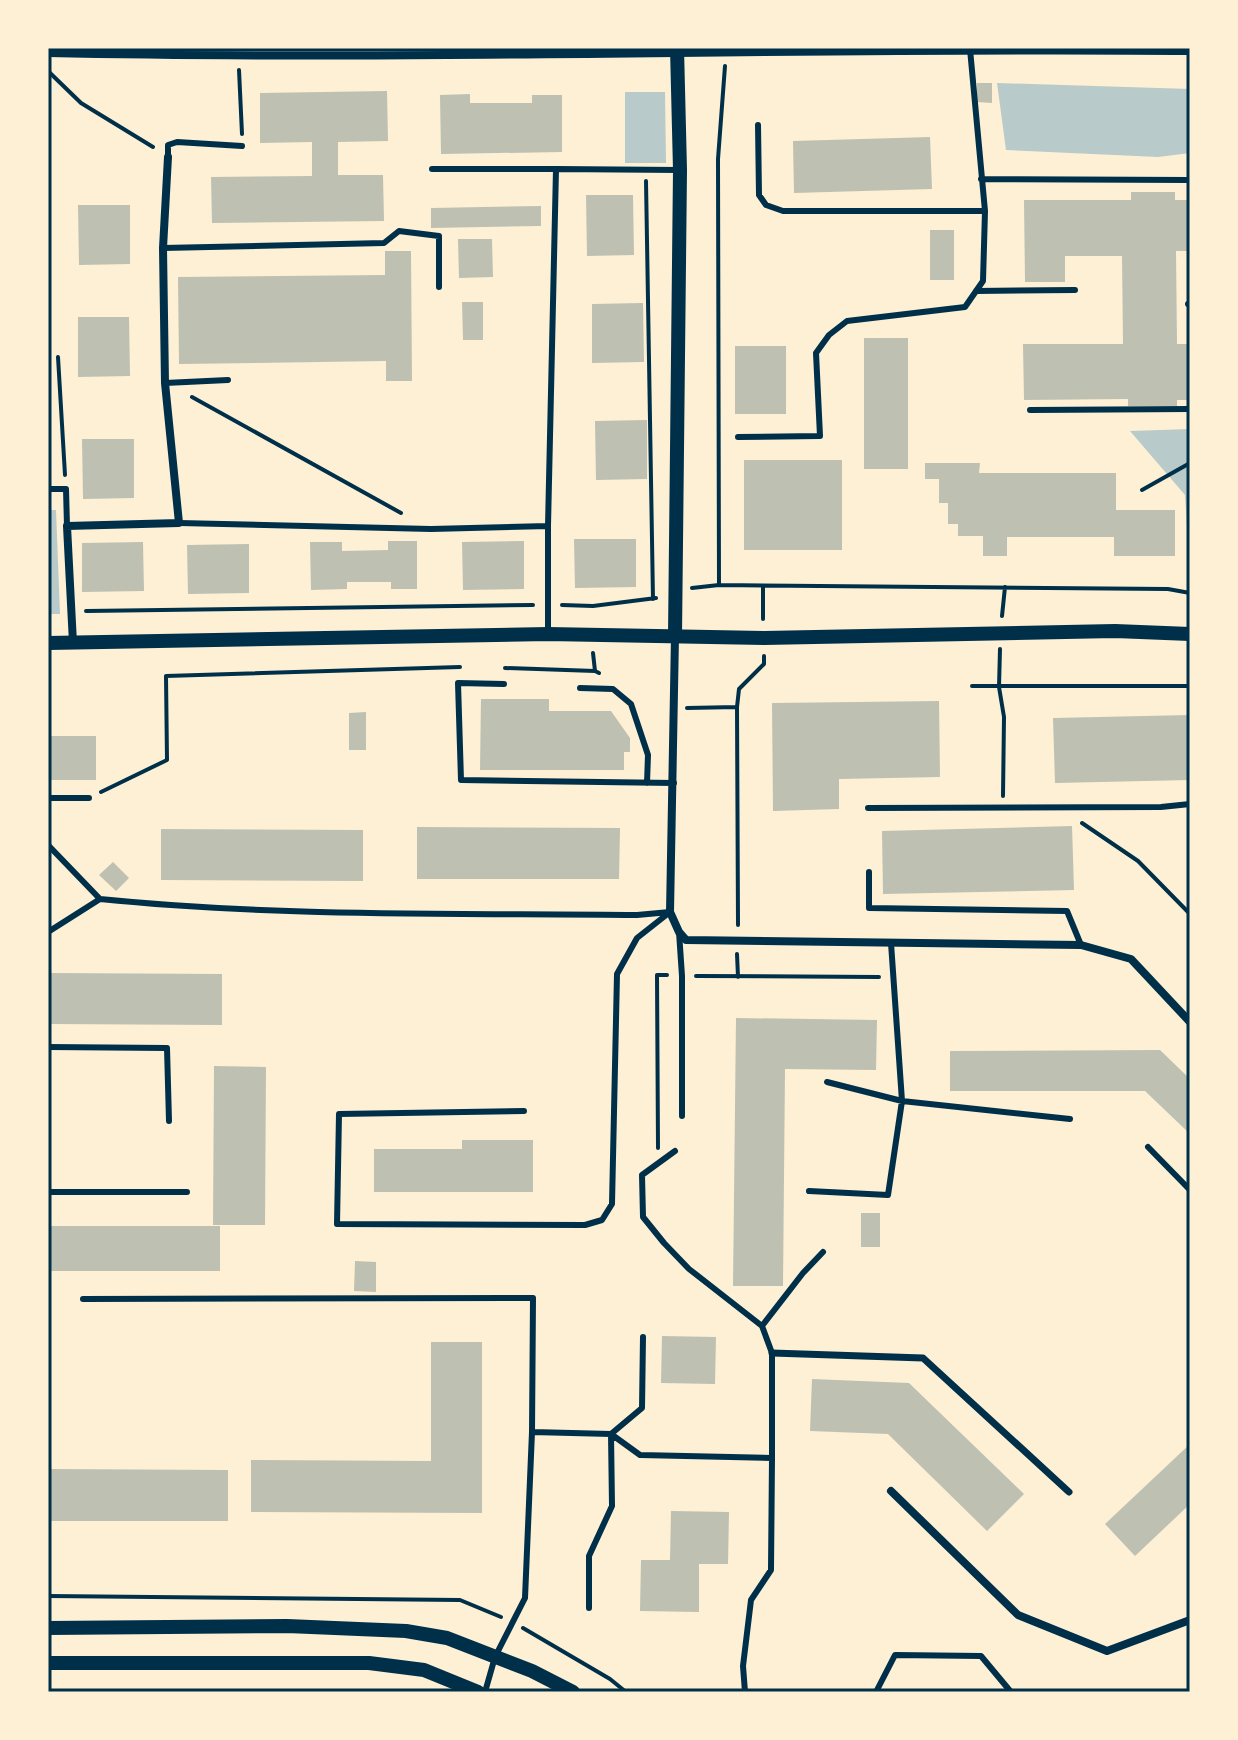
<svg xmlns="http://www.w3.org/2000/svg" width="1238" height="1740" font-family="'Crimson Pro',serif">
<rect width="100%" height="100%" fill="#fdf0d5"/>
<path fill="#b9caca" d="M 997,83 L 1190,89 L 1190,153 L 1158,157 L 1006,150 Z
M 625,92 L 665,92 L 666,163 L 625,163 Z
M 1190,429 L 1190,576 L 1185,495 L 1130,431 Z
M 48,510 L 56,510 L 60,614 L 48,614 Z"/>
<path fill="#bec0b2" d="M 977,83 L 992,83 L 992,103 L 977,102 Z
M 387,91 L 388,141 L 338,142 L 338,175 L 383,175 L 384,221 L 212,223 L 211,177 L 312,176 L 312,142 L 260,143 L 260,93 Z
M 470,94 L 470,103 L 532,103 L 532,95 L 562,95 L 562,152 L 441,154 L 440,95 Z
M 930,137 L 932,189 L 794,193 L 793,141 Z
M 1131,192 L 1175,192 L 1175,200 L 1190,200 L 1190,251 L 1176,251 L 1177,344 L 1190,344 L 1190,400 L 1177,400 L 1177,406 L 1128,406 L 1128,399 L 1024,400 L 1023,344 L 1123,344 L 1122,256 L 1065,256 L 1065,282 L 1025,282 L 1024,200 L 1131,200 Z
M 586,195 L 633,195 L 634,255 L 587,256 Z
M 78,205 L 130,205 L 130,264 L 79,265 Z
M 541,206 L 541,226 L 431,228 L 431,208 Z
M 930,230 L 954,230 L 954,280 L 930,280 Z
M 458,239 L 492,239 L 493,277 L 459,278 Z
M 385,251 L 411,251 L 412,381 L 386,381 L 386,361 L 179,364 L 178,277 L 385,275 Z
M 462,302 L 483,302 L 483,340 L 463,340 Z
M 643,303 L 644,362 L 592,363 L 592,304 Z
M 78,317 L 129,317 L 130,376 L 78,377 Z
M 864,338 L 908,338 L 908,469 L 864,469 Z
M 735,346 L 786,346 L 786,414 L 735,414 Z
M 647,420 L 647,479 L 596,480 L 595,421 Z
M 82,439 L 134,439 L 134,498 L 83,499 Z
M 744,460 L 842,460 L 842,550 L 744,550 Z
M 925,463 L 980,463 L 979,473 L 1116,473 L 1116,510 L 1175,510 L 1175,556 L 1114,556 L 1114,537 L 1007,537 L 1007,556 L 983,556 L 983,536 L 958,536 L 958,524 L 948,524 L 948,503 L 939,503 L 939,479 L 925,479 Z
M 574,539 L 636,539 L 636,587 L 575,588 Z
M 388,541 L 417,541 L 417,589 L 391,589 L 391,582 L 347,582 L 347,589 L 311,590 L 310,542 L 342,542 L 342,551 L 388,550 Z
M 524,541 L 524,589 L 463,590 L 462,542 Z
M 143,542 L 144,591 L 82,592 L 82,543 Z
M 249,544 L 249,593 L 188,594 L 187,545 Z
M 481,699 L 549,699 L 549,711 L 611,711 L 630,738 L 630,752 L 624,752 L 624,770 L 480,770 Z
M 939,701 L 940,777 L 839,779 L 839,809 L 773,811 L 772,703 Z
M 366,712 L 366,750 L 349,750 L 349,713 Z
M 1190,715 L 1190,780 L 1055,783 L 1053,718 Z
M 48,736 L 96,736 L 96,780 L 48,780 Z
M 1072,826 L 1074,890 L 883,894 L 882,831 Z
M 417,827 L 620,828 L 619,879 L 417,879 Z
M 161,829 L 363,830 L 363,881 L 161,880 Z
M 113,862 L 129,878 L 116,891 L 99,875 Z
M 49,973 L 222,974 L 222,1025 L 49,1024 Z
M 736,1018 L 877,1020 L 876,1070 L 785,1069 L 783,1286 L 733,1286 Z
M 1160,1050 L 1190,1079 L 1190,1134 L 1145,1091 L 950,1091 L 950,1051 Z
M 214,1066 L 266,1067 L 265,1225 L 213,1225 Z
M 462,1140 L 533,1140 L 533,1192 L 374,1192 L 374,1149 L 462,1149 Z
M 861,1213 L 880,1213 L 880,1247 L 861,1247 Z
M 48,1226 L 220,1226 L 220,1271 L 48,1271 Z
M 355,1261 L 376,1262 L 376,1292 L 354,1291 Z
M 662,1336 L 716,1337 L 715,1384 L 661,1383 Z
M 431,1342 L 482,1342 L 482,1513 L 251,1512 L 251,1460 L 431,1461 Z
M 812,1379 L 909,1383 L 1024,1494 L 987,1531 L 888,1434 L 810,1431 Z
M 1190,1444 L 1190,1504 L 1135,1556 L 1105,1524 Z
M 51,1469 L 228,1470 L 228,1521 L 51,1521 Z
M 671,1511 L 729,1512 L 728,1564 L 699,1564 L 699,1612 L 640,1611 L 641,1560 L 670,1560 Z"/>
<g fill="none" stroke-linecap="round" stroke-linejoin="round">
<path stroke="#003049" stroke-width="4" d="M 239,70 L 242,134
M 48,71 L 81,103 L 153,147
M 646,181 L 653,599
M 58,357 L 65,475
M 192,397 L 401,513
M 1142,490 L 1190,463
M 719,585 L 718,159 L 725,66
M 763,586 L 763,619
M 692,588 L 719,585 L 1168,589 L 1190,593
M 562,605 L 593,606 L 656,598
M 86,611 L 533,605
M 1002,616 L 1005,587
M 1000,649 L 999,687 L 1004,717 L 1003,796
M 593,653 L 595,671
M 505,668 L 595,671 L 599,673
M 972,686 L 1190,686
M 687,708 L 737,707
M 101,792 L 167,760 L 166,676 L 460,667
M 1082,823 L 1138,861 L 1190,914
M 738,925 L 737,707 L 739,689 L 764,664 L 764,656
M 737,954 L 738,977
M 696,976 L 879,977
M 658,1148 L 657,975 L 667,975
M 48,1596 L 460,1600 L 501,1617
M 523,1628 L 610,1679 L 626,1692"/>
<path stroke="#003049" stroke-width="6" d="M 758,125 L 759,195 L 766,205 L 783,211 L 985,211
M 168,157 L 168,145 L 177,142 L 242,146
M 432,169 L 556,169
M 981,179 L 1190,180
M 163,248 L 384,243 L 399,231 L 439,236 L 439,287
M 976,291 L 1075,290
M 1188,304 L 1190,304
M 165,383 L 228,380
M 1030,410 L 1190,409
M 738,437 L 820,436 L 816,353 L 829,335 L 847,321 L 965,307 L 983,281 L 985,211 L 970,49
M 48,489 L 66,489 L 67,526
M 179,523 L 431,529 L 548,526
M 548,634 L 548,526 L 556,169 L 679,170
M 504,684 L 458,683 L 461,780 L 674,783
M 580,688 L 613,689 L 631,704 L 648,755 L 647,783
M 48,798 L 89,798
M 868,808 L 1161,807 L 1190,804
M 48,845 L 100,899 C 278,917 458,913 637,915 L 670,912
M 869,872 L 869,908 L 1067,911 L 1081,945
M 48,932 L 100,899
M 679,932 L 682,976 L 682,1116
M 48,1047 L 167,1048 L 169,1121
M 827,1082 L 902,1101 L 1070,1119
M 524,1111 L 339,1114 L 337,1224 L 585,1225 L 602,1220 L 612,1204 L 617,974 L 637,938 L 670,912
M 1148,1147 L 1190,1190
M 675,1151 L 642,1175 L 643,1217 L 664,1243 L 689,1269 L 762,1326
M 809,1191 L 888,1195 L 902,1101 L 891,943
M 48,1192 L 187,1192
M 83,1299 L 533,1298 L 532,1432
M 589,1608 L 589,1556 L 612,1506 L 611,1434 L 642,1408 L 643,1337
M 485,1692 L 495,1657 L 525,1598 L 532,1432 L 611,1434 L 640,1455 L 772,1458 L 772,1353 L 762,1326 L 803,1273 L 823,1252
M 745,1692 L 743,1666 L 751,1600 L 771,1570 L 772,1458
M 876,1692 L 895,1655 L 981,1656 L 1011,1692"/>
<path stroke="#003049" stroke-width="7" d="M 772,1353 L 923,1358 L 1069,1492"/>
<path stroke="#003049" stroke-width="8" d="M 48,53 C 429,61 809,47 1190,51
M 675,636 L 670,912 L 679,932 L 686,940 L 1081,945 L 1131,959 L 1190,1022
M 73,643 L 67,526 L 179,523 L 165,383 L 163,248 L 168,157
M 891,1491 L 1018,1615 L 1107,1651 L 1190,1620"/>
<path stroke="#003049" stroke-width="14" d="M 675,636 L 680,170 L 677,48
M 48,643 L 548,634 L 764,638 L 1115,631 L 1190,634
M 48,1628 L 287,1626 L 406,1631 L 447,1638 L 532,1671 L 573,1692
M 48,1663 L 369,1663 L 424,1670 L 478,1692"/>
</g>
<rect width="1238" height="1740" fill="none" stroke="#fdf0d5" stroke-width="100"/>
<rect x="50" y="50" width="1138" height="1640" fill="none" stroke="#003049" stroke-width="3"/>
</svg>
